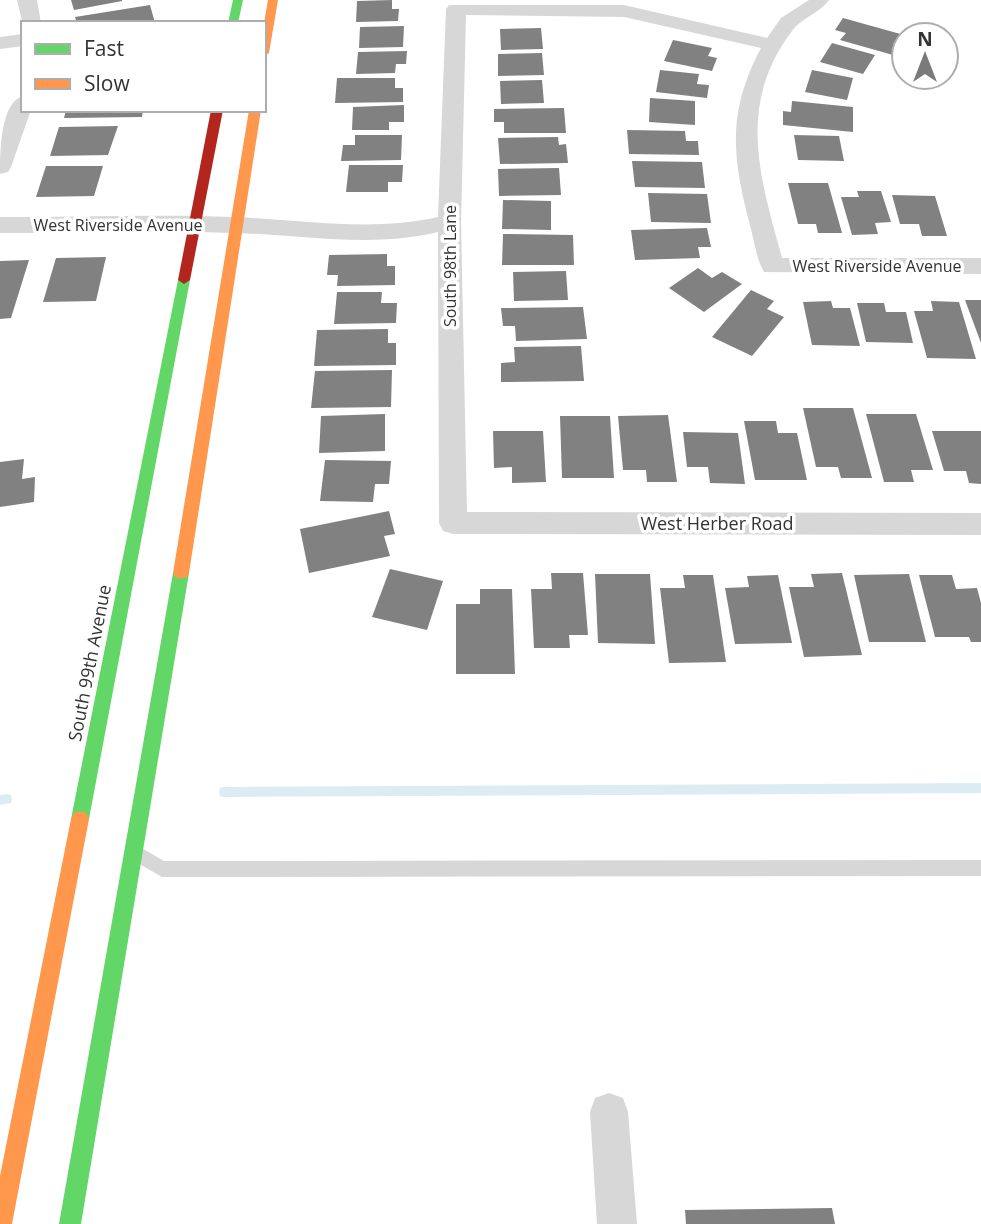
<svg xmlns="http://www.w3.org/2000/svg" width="981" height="1224" font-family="'Open Sans',sans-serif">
<rect width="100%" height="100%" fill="#fff"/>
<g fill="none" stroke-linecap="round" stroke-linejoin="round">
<path fill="#ddebf3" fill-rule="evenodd" d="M 981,783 L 981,793 L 224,797 L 220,796 L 219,792 L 220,788 L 224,787 Z
M 7,794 L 11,795 L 12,799 L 11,803 L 0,805 L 0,795 Z"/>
</g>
<path fill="#818181" d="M 71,0 L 122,0 L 122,1 L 74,10 Z
M 392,0 L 392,9 L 399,9 L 398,21 L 356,22 L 357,1 Z
M 150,5 L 155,23 L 77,23 L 75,17 Z
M 843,18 L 904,35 L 904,37 L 893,55 L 840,40 L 846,33 L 835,30 Z
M 404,26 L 403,47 L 359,48 L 360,27 Z
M 541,28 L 543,49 L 501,50 L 500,29 Z
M 673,40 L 712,48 L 708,56 L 717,58 L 712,71 L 664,61 Z
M 832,43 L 875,55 L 863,74 L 820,62 Z
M 407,51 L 406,64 L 396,64 L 395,73 L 356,74 L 358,52 Z
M 542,53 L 544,75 L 498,76 L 498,54 Z
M 660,70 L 699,74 L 697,84 L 709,85 L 707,98 L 656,92 Z
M 812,70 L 853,78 L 847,100 L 805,92 Z
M 337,78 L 395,78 L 395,88 L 403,88 L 403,102 L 335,103 Z
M 542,80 L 544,103 L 501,104 L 500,81 Z
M 650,98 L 695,101 L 695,125 L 649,122 Z
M 792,101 L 853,107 L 853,132 L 783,125 L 783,111 L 791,112 Z
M 404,105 L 404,122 L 389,122 L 389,130 L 352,130 L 353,107 Z
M 564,108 L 566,133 L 504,133 L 504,122 L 494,122 L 494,109 Z
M 66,110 L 143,110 L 142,117 L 64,118 Z
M 118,126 L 108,155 L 50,156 L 59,127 Z
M 627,130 L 685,131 L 686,141 L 698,141 L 699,155 L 629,154 Z
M 355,135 L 402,135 L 401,160 L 341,161 L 343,145 L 355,145 Z
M 794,135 L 839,136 L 844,161 L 798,160 Z
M 558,137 L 559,145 L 566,144 L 568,163 L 500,164 L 498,138 Z
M 632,161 L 702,162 L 705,188 L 635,187 Z
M 349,165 L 403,165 L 402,182 L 388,182 L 388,192 L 346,192 Z
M 46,166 L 103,166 L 94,196 L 36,197 Z
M 559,168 L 561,195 L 499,196 L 498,169 Z
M 788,183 L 828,183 L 842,233 L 818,233 L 816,224 L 798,224 Z
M 857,191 L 881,191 L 891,222 L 875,223 L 878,234 L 852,235 L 841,197 L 859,197 Z
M 648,193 L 707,194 L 711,223 L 651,222 Z
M 892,195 L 935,196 L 947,236 L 922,236 L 919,224 L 900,224 Z
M 503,200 L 551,201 L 551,230 L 502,229 Z
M 707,228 L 711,247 L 698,247 L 700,258 L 635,260 L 631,230 Z
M 503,234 L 573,235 L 574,265 L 502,265 Z
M 387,254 L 387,266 L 395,266 L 395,285 L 337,286 L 338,275 L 327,275 L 329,255 Z
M 106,257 L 96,301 L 43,302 L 56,258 Z
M 29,260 L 11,318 L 0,319 L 0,261 Z
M 698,268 L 712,278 L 722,272 L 742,284 L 704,312 L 669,288 Z
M 566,271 L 568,300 L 514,301 L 513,272 Z
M 751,290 L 774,301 L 767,309 L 784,317 L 752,356 L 712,337 Z
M 337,292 L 382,292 L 381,303 L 397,303 L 396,323 L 334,324 Z
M 965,300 L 981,300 L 981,343 Z
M 831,301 L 833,308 L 850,308 L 860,346 L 812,345 L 803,302 Z
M 931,301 L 959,302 L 976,359 L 927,358 L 914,311 L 933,311 Z
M 857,303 L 884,303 L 886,312 L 906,312 L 913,343 L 866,342 Z
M 583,307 L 587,339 L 516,341 L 515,326 L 503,326 L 501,308 Z
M 388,329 L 388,343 L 396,343 L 396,365 L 314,366 L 317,330 Z
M 581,346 L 584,381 L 501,382 L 501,363 L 515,362 L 514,347 Z
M 392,370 L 391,407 L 311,408 L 315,371 Z
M 803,408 L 853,408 L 872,478 L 841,478 L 838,467 L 816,467 Z
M 385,414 L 385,451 L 319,453 L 321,416 Z
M 866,414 L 916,414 L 933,470 L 911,470 L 914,482 L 884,482 Z
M 668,415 L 677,482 L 647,482 L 646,470 L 623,470 L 618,416 Z
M 560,416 L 610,416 L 614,478 L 562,478 Z
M 744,421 L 776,421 L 778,433 L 797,433 L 807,480 L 755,480 Z
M 493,431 L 543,431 L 546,482 L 512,483 L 512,467 L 494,468 Z
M 932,431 L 981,431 L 981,484 L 969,483 L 966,471 L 944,471 Z
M 683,432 L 738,433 L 745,484 L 710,483 L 708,467 L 687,467 Z
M 24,459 L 22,479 L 35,477 L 34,502 L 0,507 L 0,462 Z
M 325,460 L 391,461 L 389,484 L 375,484 L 373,502 L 320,501 Z
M 389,511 L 395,534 L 384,536 L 390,556 L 309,573 L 300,529 Z
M 390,569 L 443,581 L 427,630 L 372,617 Z
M 551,573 L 583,573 L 588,635 L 569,635 L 570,648 L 534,648 L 531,589 L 552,589 Z
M 842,573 L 862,655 L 804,657 L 789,587 L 814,587 L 811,574 Z
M 595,574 L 650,574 L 655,644 L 598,643 Z
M 909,574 L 926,642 L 869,642 L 854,575 Z
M 683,575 L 713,575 L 726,662 L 669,663 L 660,588 L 685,588 Z
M 778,575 L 792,643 L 735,644 L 725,588 L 749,587 L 747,576 Z
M 919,575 L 952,575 L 956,589 L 977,588 L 981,603 L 981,642 L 971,642 L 969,637 L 935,637 Z
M 480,589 L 512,589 L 515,674 L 456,674 L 456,604 L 480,604 Z
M 832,1208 L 835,1224 L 686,1224 L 685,1210 Z"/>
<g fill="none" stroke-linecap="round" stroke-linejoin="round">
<path fill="#d7d7d7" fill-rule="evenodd" d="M 140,847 L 164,861 L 981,860 L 981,876 L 162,877 L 134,861 L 132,855 L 134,849 Z"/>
<path fill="#d7d7d7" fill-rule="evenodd" d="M 17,0 L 37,0 L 41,23 L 23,23 L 23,25 Z
M 809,0 L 829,0 C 819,14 802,17 792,31 C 736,105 760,177 782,258 L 981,258 L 981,274 L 764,272 C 756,258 754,240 750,225 C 732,157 727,112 761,48 L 624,17 L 466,15 L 461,222 L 467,512 L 981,513 L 981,535 L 453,534 L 443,531 L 439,523 L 438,232 C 372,248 302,235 235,233 C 157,230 78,233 0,233 L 0,217 C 78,217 157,214 235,217 C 302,220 372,232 438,217 L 446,9 L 449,5 L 624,5 L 767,38 L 781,18 Z
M 23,34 L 23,46 L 0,49 L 0,37 Z
M 23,96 L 23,110 L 31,110 L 11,167 L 8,172 L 0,174 C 0,154 0,102 23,96 Z
M 609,1093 L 623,1098 L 628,1112 L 637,1224 L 597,1224 L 590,1112 L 595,1098 Z"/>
<path fill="#63d668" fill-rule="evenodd" d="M 233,0 L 243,0 L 238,23 L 228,23 Z
M 184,276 L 190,280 L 89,819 L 86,825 L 80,827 L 74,825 L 71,819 L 178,280 Z
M 181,567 L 186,568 L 189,573 L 81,1224 L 59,1224 L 173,573 L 176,568 Z"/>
<path fill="#ff974d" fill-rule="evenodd" d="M 268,0 L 278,0 L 269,53 L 264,56 L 264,23 Z
M 249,110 L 261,110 L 189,573 L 186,578 L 176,578 L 173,573 Z
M 80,811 L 86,813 L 89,819 L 12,1224 L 0,1224 L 0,1176 L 71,819 L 74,813 Z"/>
<path fill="#b3261e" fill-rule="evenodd" d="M 211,110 L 223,110 L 190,280 L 184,284 L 178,280 Z"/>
</g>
<g text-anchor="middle" stroke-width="7" stroke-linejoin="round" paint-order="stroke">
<g font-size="16" fill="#333" stroke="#fff">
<text x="118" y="231">West Riverside Avenue</text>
<text transform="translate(450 266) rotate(-90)" y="6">South 98th Lane</text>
<text x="877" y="272">West Riverside Avenue</text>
</g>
<g font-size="18" fill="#333" stroke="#fff">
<text x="717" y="530">West Herber Road</text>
<text transform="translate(90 663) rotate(-79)" y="6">South 99th Avenue</text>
</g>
</g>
<rect x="21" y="21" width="245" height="91" fill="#ffffff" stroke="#adadad" stroke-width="2"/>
<rect x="35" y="44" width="35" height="10" fill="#63d668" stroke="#adadad" stroke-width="2"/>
<text x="84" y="56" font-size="21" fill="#333333">Fast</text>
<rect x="35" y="79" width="35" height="10" fill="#ff974d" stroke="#adadad" stroke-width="2"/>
<text x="84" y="91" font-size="21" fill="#333333">Slow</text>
<g transform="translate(925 56)"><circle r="33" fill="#ffffff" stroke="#adadad" stroke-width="2"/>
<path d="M0-5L12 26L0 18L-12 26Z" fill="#7a7a7a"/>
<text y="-10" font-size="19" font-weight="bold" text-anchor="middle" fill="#333333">N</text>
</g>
</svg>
